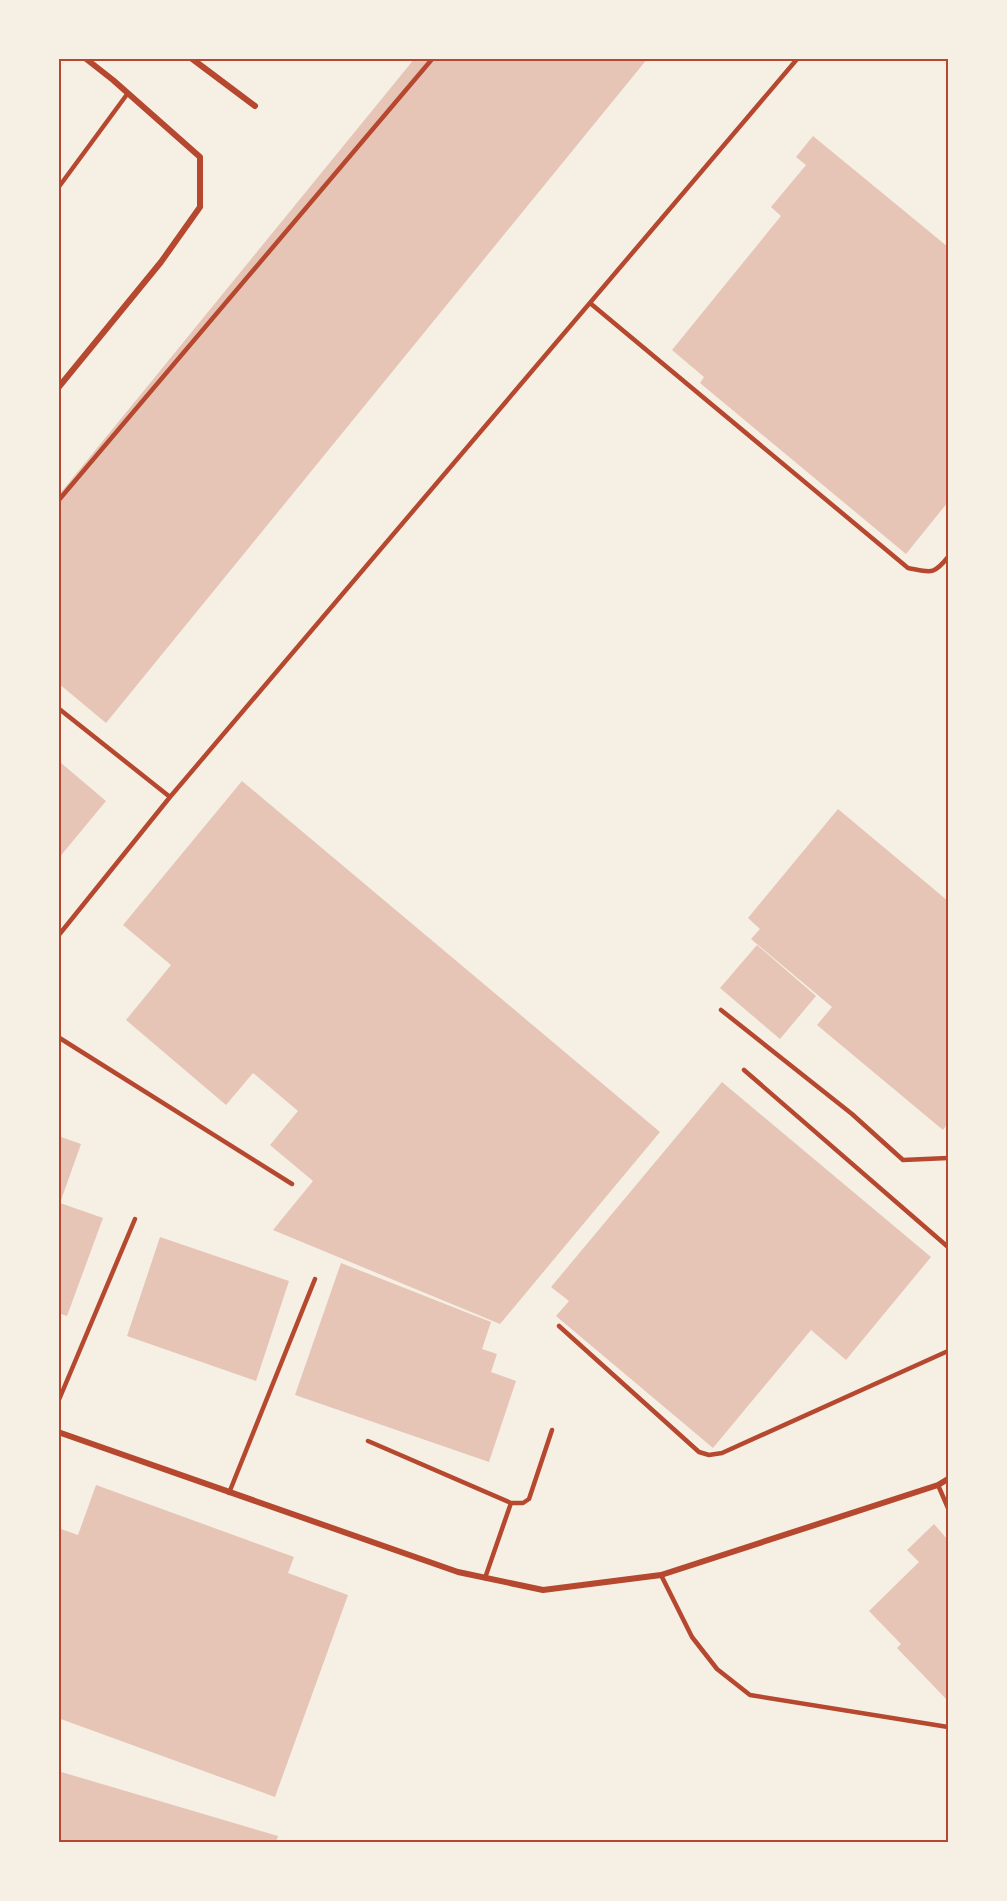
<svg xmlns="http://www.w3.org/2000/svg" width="1007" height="1901" font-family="'Playfair Display',serif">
<rect width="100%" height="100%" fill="#f6efe4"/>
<path fill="#e6c5b7" d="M 415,58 L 648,58 L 106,723 L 58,683 L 58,496 Z
M 813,136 L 948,247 L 948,502 L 906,554 L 700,383 L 704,377 L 672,350 L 781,216 L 771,207 L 806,165 L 796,157 Z
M 61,763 L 106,801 L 58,859 L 58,766 Z
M 242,781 L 660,1132 L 500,1324 L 273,1230 L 313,1181 L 270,1145 L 298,1111 L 253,1073 L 226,1105 L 126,1020 L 171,965 L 123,925 Z
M 838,809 L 948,901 L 948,1123 L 943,1130 L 817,1025 L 832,1007 L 751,939 L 760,929 L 748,918 Z
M 757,945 L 816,996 L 780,1039 L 720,988 Z
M 722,1082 L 931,1257 L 846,1360 L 811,1330 L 713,1448 L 556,1316 L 569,1301 L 551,1287 Z
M 58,1136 L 81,1144 L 60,1203 L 103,1218 L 67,1316 L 58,1313 Z
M 160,1237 L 289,1281 L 256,1381 L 127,1336 Z
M 341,1263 L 491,1322 L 482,1349 L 497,1354 L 491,1372 L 516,1381 L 489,1462 L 295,1395 Z
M 96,1485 L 294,1557 L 288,1573 L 348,1595 L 275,1797 L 58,1718 L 58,1528 L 78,1535 Z
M 934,1524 L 948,1540 L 948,1701 L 897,1648 L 901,1644 L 869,1611 L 919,1562 L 907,1550 Z
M 58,1771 L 278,1836 L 276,1842 L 58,1842 Z"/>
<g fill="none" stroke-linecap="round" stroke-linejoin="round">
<path stroke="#b5482f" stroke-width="4.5" d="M 58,188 L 128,93
M 590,303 L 908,568 C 930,572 933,576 948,557
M 58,501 L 433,58
M 58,708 L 170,797
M 58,936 L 170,797 L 798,58
M 721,1010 L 852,1114 L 903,1160 L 948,1158
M 58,1037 L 292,1184
M 744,1070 L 948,1247
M 559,1326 L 699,1452 L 709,1455 L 722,1453 L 948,1351
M 58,1402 L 135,1219
M 368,1441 L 511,1503 L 485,1578
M 938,1485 L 948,1508
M 229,1493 L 315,1279
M 511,1503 L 523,1503 L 529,1499 L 552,1430
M 661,1575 L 692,1637 L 717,1669 L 750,1695 L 948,1727"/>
<path stroke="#b5482f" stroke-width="6" d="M 191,58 L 255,106
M 58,388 L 161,262 L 200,207 L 200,157 L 113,80 L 85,58
M 58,1432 L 458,1572 L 543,1590 L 661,1575 L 938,1485 L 948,1479"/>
</g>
<rect width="1007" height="1901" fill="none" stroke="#f6efe4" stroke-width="120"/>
<rect x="60" y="60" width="887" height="1781" fill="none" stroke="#b5482f" stroke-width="2"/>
</svg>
